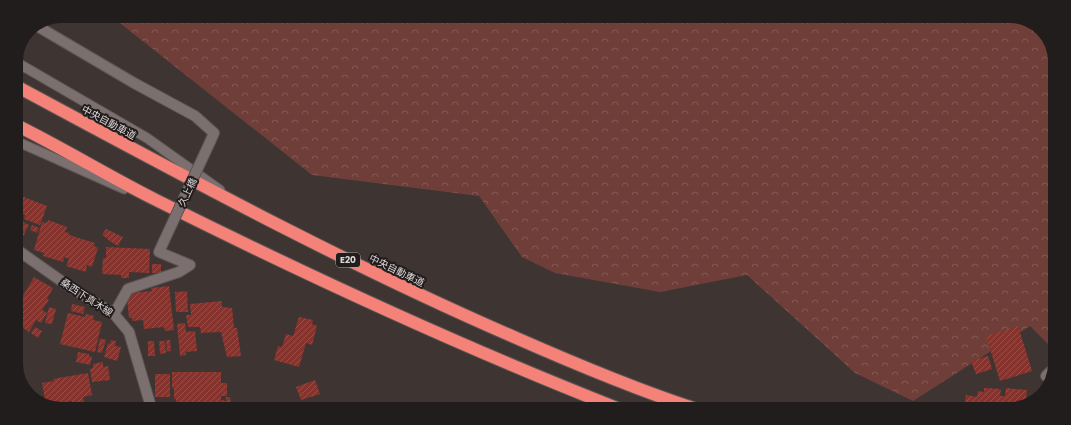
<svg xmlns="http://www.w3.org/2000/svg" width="1071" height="425" font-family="Poppins,'Noto Sans JP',sans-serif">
<defs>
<pattern id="forest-crowns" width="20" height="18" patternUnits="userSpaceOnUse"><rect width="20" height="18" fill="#6f3e38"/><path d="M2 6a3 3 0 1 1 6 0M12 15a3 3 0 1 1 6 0" fill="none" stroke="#835954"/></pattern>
<pattern id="building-hatch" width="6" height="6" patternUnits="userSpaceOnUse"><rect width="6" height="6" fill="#86322d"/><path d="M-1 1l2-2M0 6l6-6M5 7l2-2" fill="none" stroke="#974f4b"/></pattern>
</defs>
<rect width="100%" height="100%" fill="#3e3533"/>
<path fill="url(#forest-crowns)" d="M 111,16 L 1025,18 L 1046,34 L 1055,58 L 1053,349 L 1030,326 L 913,401 L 855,373 L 747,275 L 660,292 L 555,273 L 522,257 L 479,196 L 312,175 Z"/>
<path fill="url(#building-hatch)" d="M 16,194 L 47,206 L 40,225 L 24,219 L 25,215 L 16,212 Z
M 16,216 L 21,219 L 21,221 L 29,225 L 20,242 L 16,240 Z
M 48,220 L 67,227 L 65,232 L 69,233 L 69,235 L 95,243 L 94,246 L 98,248 L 92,267 L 87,265 L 86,272 L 66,266 L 69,259 L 64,257 L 63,262 L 43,256 L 44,253 L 34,250 L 42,222 L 47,223 Z
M 32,225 L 39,228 L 37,233 L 30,230 Z
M 106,229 L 123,237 L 118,246 L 108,240 L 108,239 L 102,235 Z
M 106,247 L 150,249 L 149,273 L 129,272 L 129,278 L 121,278 L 121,275 L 102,274 L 103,258 L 106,258 Z
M 152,264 L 161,264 L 161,273 L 152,273 Z
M 34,277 L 53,288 L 47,299 L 49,300 L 42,310 L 47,313 L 41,323 L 36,320 L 29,332 L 20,326 L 21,324 L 16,321 L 16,310 L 18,307 L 17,306 Z
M 169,286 L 174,330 L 165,331 L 164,327 L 144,329 L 143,320 L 132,321 L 132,318 L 129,318 L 127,298 L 130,298 L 130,293 L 152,291 L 151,288 Z
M 187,291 L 188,312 L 176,312 L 175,292 Z
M 222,301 L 222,307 L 232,308 L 234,328 L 237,328 L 241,356 L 227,357 L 221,332 L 201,333 L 200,327 L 188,327 L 186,315 L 191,315 L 190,304 Z
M 72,304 L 85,307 L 83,314 L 71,311 Z
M 49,307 L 56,309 L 52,324 L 45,323 Z
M 68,313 L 85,317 L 86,314 L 94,316 L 93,320 L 102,322 L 95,352 L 60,344 Z
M 299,317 L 313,320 L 312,324 L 317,326 L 312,345 L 306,343 L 299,367 L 274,360 L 278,346 L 282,347 L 286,334 L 293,336 Z
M 185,323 L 186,332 L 195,331 L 197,351 L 186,352 L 186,355 L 180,356 L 177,324 Z
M 1018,326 L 1032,371 L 1000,381 L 986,336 Z
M 35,327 L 42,331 L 38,338 L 31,333 Z
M 16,332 L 18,332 L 18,364 L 16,364 Z
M 100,338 L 106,340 L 102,353 L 97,352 Z
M 111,340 L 116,341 L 115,346 L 121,347 L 117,361 L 104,357 L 108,343 L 110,344 Z
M 166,340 L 170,340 L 171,351 L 167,352 Z
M 148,341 L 154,341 L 155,356 L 148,356 Z
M 159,341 L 165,341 L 166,353 L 160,354 Z
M 78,352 L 89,354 L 89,356 L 92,357 L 90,365 L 76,362 Z
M 988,356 L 992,369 L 976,374 L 971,361 Z
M 103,362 L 103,367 L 108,366 L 110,380 L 92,382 L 90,369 L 93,368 L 93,364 Z
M 172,372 L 221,372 L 221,383 L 227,383 L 227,396 L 221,396 L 221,400 L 226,401 L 226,397 L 230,397 L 231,407 L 216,407 L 216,403 L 176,402 L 176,399 L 174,399 L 174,388 L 172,388 Z
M 88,373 L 92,395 L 83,397 L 84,402 L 72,404 L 71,401 L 46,406 L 42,383 L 54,381 L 53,379 Z
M 155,374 L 170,374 L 170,397 L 155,397 Z
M 315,380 L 320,394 L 301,400 L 296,387 Z
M 984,388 L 1001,389 L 1000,396 L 1005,396 L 1006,388 L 1027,390 L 1026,399 L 1028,399 L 1028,404 L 1010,409 L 964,409 L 966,395 L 977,397 L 978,391 L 984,392 Z"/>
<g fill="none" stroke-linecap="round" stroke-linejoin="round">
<g stroke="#5c5453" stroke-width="11">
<path id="lane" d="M 16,62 L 147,138 L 220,190
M 16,141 L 124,189"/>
</g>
<g stroke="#5c5453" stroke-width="12">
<path id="street" d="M 37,26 L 134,83 L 195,116 L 214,133 L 210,142
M 114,314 L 128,289 L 179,272 L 190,265 L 159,252 L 164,241
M 1052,380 L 1046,376 L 1053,369"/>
</g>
<g stroke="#5c5453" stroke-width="12">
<path id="secondary" d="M 16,249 L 67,285 L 114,314 L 129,332 L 151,407"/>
</g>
<g stroke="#5c5453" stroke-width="14">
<path id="highway" d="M 16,86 C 180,174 343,263 514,337 C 573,363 632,388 693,408
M 16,125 C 63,148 108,176 154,199 C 306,275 459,346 617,408"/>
</g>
<use href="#lane" stroke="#7b706f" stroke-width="9"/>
<use href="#street" stroke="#7b706f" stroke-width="10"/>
<use href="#secondary" stroke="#7b706f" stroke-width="10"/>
<use href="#highway" stroke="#f58278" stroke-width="12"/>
<g stroke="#5c5453" stroke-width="12" stroke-linecap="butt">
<path id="street-bridge" d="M 164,241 L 210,142"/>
</g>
<use href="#street-bridge" stroke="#7b706f" stroke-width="10"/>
</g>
<g text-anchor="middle" stroke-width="4" stroke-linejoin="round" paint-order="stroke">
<rect fill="#221d1d" stroke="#a59e9e" stroke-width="1" x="336" y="253" width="24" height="14" rx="3"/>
<g font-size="9" font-weight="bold" fill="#ddd6d6">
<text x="348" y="263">E20</text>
</g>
<g font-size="10" fill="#ddd6d6" stroke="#221d1d">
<text transform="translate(109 122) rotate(28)" y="4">中央自動車道</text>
<text transform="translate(187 192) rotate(-65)" y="4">久上橋</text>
<text transform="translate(397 270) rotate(26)" y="4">中央自動車道</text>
<text transform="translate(87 297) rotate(33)" y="4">桑西下真木線</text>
</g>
</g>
<path d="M0 0H1071V425H0ZM61 23H1010A38 38 0 0 1 1048 61V364A38 38 0 0 1 1010 402H61A38 38 0 0 1 23 364V61A38 38 0 0 1 61 23Z" fill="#221d1d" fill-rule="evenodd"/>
</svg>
